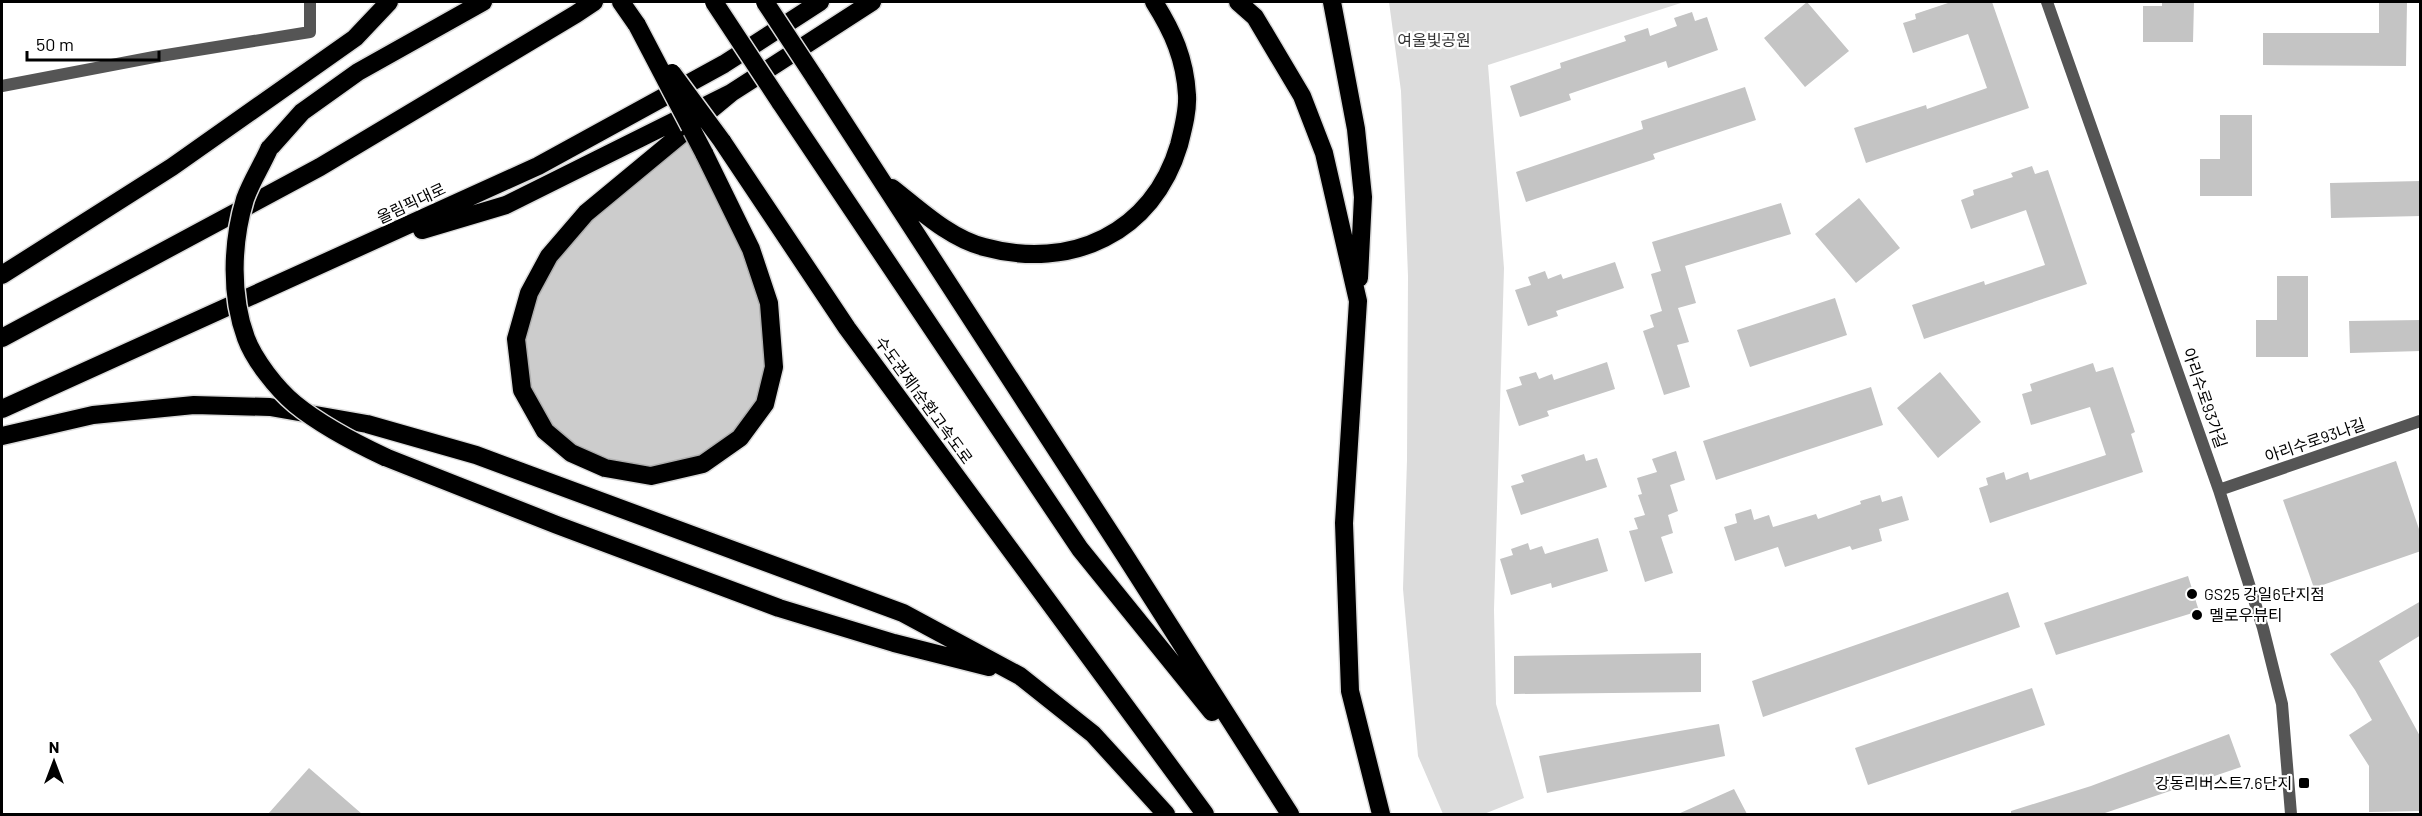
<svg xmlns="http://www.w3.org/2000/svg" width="2422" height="816" font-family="Barlow,'Noto Sans KR',sans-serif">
<rect width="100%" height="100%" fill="#fff"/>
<path fill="#dcdcdc" d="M 1389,2 L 1684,2 L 1488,65 L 1504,268 L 1494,610 L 1496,704 L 1524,798 L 1484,814 L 1443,814 L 1418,756 L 1403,589 L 1407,460 L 1408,276 L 1401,91 Z"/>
<path fill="#c4c4c4" d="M 1807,2 L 1849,51 L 1805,87 L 1764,38 Z
M 1951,2 L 1992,2 L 2029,108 L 1866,163 L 1854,128 L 1926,105 L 1927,109 L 1987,88 L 1968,34 L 1913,53 L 1903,23 L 1916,19 L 1915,14 Z
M 2162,2 L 2194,2 L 2193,42 L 2143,42 L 2143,6 L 2162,6 Z
M 2379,2 L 2407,2 L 2406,66 L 2263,65 L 2263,33 L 2379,33 Z
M 1692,12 L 1695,21 L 1707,17 L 1718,50 L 1668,68 L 1666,61 L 1569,94 L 1571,100 L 1520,117 L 1510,86 L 1561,68 L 1560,63 L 1626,41 L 1624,36 L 1648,28 L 1650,36 L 1677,26 L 1674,18 Z
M 1745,87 L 1756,120 L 1653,154 L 1655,159 L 1526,202 L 1516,172 L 1643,129 L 1641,121 Z
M 2220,115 L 2252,115 L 2252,196 L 2200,196 L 2200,159 L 2220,159 Z
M 2032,166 L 2035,174 L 2048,170 L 2087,284 L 1924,339 L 1912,305 L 1984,281 L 1985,285 L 2045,265 L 2026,210 L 1971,229 L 1961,200 L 1974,195 L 1973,190 L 2013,177 L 2011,173 Z
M 2421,181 L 2421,216 L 2331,218 L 2330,183 Z
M 1859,198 L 1900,248 L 1856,283 L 1815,234 Z
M 1781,203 L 1791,234 L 1685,266 L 1696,303 L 1678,308 L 1689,342 L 1677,345 L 1690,387 L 1664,395 L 1643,331 L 1654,327 L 1650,315 L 1662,311 L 1651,274 L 1661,271 L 1652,242 Z
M 1615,262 L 1624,288 L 1556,311 L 1558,316 L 1528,326 L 1515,290 L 1531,285 L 1528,277 L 1545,271 L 1548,279 L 1561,274 L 1563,279 Z
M 2277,276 L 2308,276 L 2308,357 L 2256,357 L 2256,320 L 2277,320 Z
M 1835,298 L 1847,335 L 1750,367 L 1737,330 Z
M 2421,320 L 2421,351 L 2350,353 L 2349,321 Z
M 1607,362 L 1615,389 L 1547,411 L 1549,416 L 1519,426 L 1506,390 L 1522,385 L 1519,377 L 1536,372 L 1539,379 L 1552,374 L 1554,380 Z
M 2093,363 L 2096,372 L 2113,367 L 2135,432 L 2131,434 L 2143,472 L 1990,523 L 1979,488 L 1988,485 L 1986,478 L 2004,472 L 2006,480 L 2028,472 L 2030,480 L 2106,455 L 2090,407 L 2031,425 L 2022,394 L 2032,391 L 2030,384 Z
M 1940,372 L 1981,422 L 1938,458 L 1897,408 Z
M 1871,387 L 1883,425 L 1716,480 L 1703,441 Z
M 1676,451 L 1685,480 L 1670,485 L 1678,511 L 1668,515 L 1673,533 L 1661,537 L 1673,573 L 1645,582 L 1629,531 L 1638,529 L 1634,518 L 1645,515 L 1638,495 L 1642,494 L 1637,478 L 1657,472 L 1652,459 Z
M 1584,454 L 1586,461 L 1597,458 L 1607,487 L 1521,515 L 1511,486 L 1524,482 L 1521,475 Z
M 2396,461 L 2421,535 L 2421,551 L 2314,588 L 2283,500 Z
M 1880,495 L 1882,502 L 1902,496 L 1909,520 L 1879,529 L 1882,541 L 1852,550 L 1850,546 L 1785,567 L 1778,547 L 1735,561 L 1724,527 L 1737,523 L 1735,514 L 1751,509 L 1754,520 L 1769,515 L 1773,527 L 1816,514 L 1818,519 L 1861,504 L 1860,501 Z
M 1598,538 L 1608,571 L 1552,588 L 1551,583 L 1511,595 L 1500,559 L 1513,555 L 1511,549 L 1528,543 L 1530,550 L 1542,546 L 1545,554 Z
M 2188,576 L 2199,611 L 2056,655 L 2044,623 Z
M 2008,592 L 2020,627 L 1763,717 L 1752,681 Z
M 2421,601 L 2421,635 L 2379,661 L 2421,738 L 2421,811 L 2369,812 L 2369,766 L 2349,735 L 2372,720 L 2355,690 L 2330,654 Z
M 1701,653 L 1701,692 L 1514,694 L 1514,656 Z
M 2032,688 L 2045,725 L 1868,785 L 1855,748 Z
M 1719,724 L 1725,756 L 1547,793 L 1539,756 Z
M 2229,734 L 2241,767 L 2102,814 L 2011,814 L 2011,811 L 2091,786 Z
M 309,768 L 362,814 L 268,814 Z
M 1734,789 L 1747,814 L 1678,814 Z"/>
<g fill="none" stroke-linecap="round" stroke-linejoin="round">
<g stroke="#dbdbdb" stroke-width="21">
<path id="highway" d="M 621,2 L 637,25
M 1238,2 L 1255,17 L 1302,96 L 1324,153 L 1358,301 L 1344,523 L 1350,691 L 1381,814
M 1332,2 L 1356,129 L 1363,197 L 1359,278
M 815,78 L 1124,554 L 1290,814
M 780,102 L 1080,549 L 1212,712
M 722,141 L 847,328 L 1205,814
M 269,149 L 302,112 L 358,72 L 483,2
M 704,153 L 751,249 L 769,303 L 774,367 L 765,404 L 740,438 L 703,464 L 651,476 L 605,468 L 571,453 L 545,431 L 522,390 L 516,339 L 529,293 L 549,256 L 586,213 L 731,93
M 892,188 C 919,209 949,238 984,247 C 1071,271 1153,233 1179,145 C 1183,129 1188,111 1187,95 C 1185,59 1173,32 1154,2
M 422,230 L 506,205 L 731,93 L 872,2
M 2,275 L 172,167 L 355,38 L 389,2
M 2,338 L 320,167 L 576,14 L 594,2
M 2,409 L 538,166 L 724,64 L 820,2
M 2,436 L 93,415 L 194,405 L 270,407 L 367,424 L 476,455 L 903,613 L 1020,676 L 1093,734 L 1166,814
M 385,457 L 557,525 L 779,608 L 894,643 L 989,667"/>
</g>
<path stroke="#555" stroke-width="12" d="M 2047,2 L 2219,490 L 2263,628 L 2282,704 L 2291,814
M 2,86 L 154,57 L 310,32 L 310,2
M 2219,490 L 2420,421"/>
<use href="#highway" stroke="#000" stroke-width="18"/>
<g stroke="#dbdbdb" stroke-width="21" stroke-linecap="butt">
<path id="highway-bridge" d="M 714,2 L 780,102
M 765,2 L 815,78
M 637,25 L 704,153
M 672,73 L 722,141
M 269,149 C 262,165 251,182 245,199 C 232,242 230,295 246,338 C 254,360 277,389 295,404 C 322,426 353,442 385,457"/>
</g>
<use href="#highway-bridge" stroke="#000" stroke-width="18"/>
</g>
<path fill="#000" fill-opacity="0.2" stroke="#000" stroke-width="4.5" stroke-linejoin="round" d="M 690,127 L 751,249 L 769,303 L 774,367 L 765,404 L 740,438 L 703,464 L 651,476 L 605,468 L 571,453 L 545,431 L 522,390 L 516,339 L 529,293 L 549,256 L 586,213 Z"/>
<g fill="#000" stroke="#fff" stroke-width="2">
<circle cx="2192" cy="594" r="6"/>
<circle cx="2197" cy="615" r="6"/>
<rect x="2298" y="777" width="12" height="12" rx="3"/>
</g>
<g text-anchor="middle" stroke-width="4.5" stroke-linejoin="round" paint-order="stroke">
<g font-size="16" fill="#333" stroke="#fff">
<text x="1434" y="46">여울빛공원</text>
</g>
<g font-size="16" fill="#000" stroke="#fff">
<text transform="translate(411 203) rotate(-25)" y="6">올림픽대로</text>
<text transform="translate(2205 398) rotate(71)" y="6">아리수로93가길</text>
<text transform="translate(924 400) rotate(54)" y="6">수도권제1순환고속도로</text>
<text transform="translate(2315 440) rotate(-19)" y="6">아리수로93나길</text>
</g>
<g font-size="16" fill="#000" stroke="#fff" text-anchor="start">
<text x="2204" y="600">GS25 강일6단지점</text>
<text x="2209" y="621">멜로우뷰티</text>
<text x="2292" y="789" text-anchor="end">강동리버스트7.6단지</text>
</g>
</g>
<rect width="2422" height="816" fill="none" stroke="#000000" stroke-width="6"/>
<g transform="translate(54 762)" stroke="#ffffff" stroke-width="4.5" paint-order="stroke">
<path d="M0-4.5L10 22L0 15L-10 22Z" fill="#000000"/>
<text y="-9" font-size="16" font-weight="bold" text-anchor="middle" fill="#000000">N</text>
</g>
<path d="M27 51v9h132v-9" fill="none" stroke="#000000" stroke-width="3"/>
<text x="36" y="51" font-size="18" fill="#000000" stroke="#ffffff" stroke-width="4.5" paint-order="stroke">50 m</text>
</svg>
